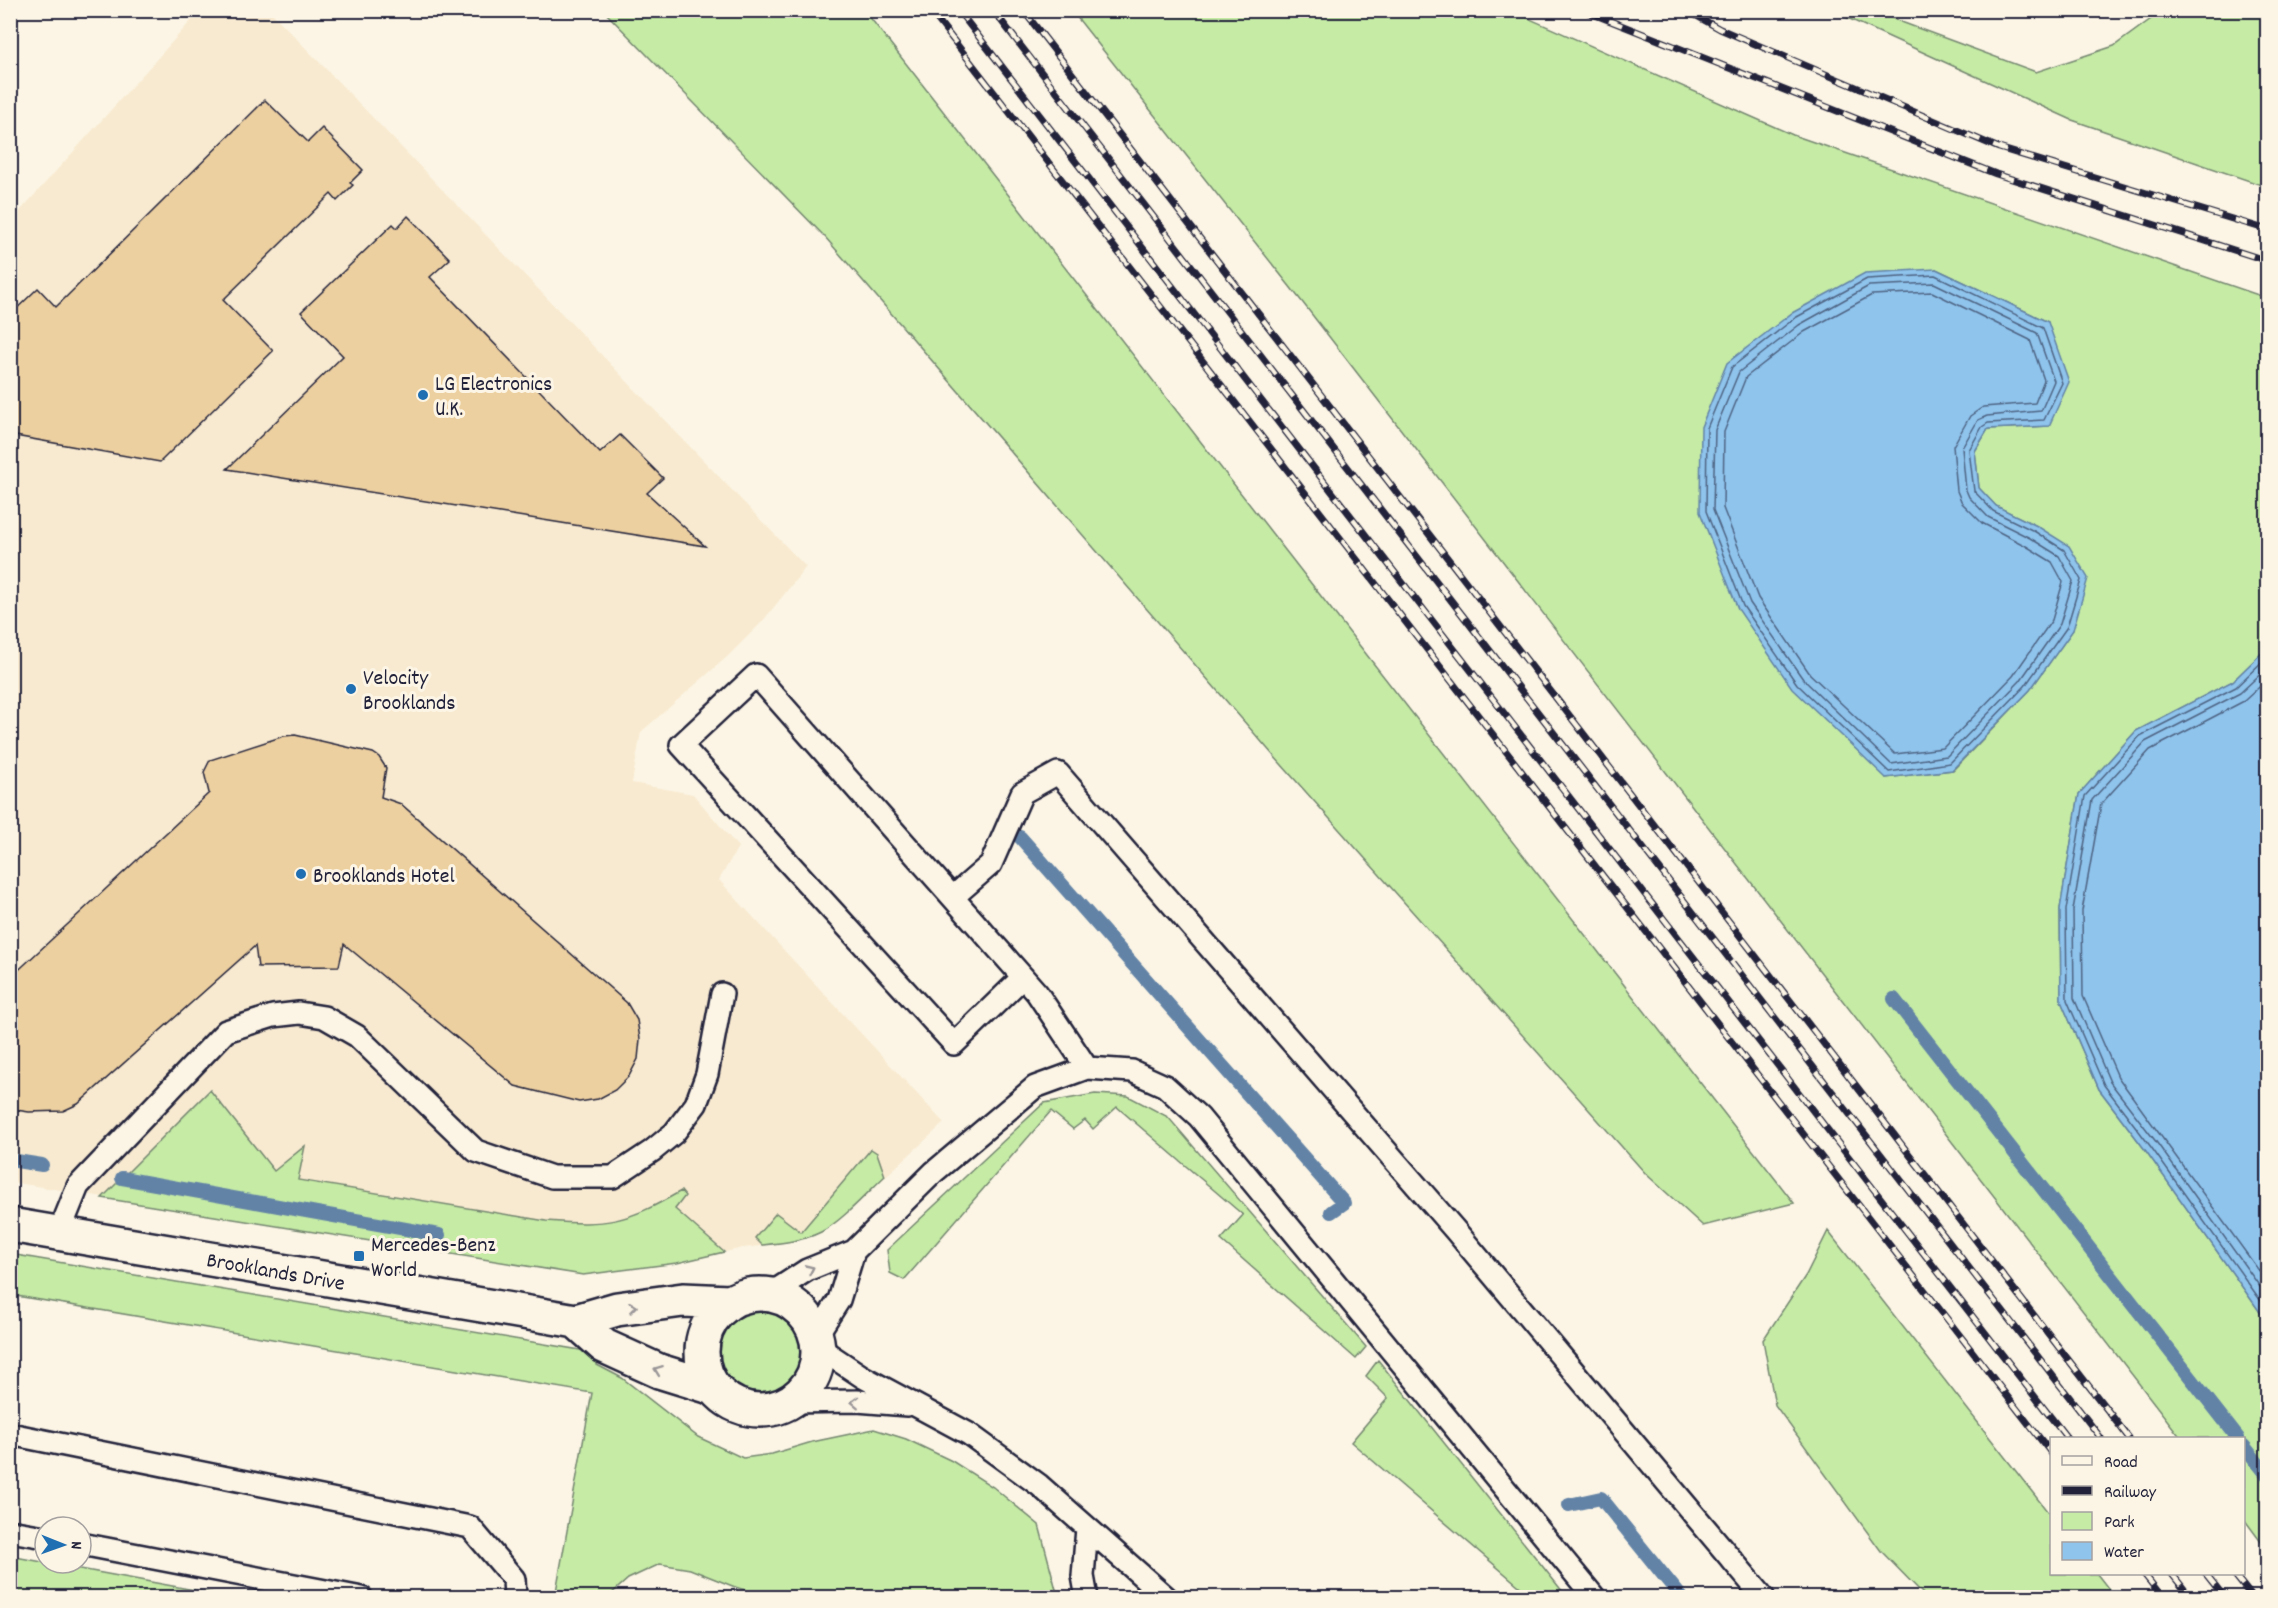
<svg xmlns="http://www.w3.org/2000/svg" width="2278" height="1608" font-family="Dekko,sans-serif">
<rect width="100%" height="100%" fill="#fcf5e5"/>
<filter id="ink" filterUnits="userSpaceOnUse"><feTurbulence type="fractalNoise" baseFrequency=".0167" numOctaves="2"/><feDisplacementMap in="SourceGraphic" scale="12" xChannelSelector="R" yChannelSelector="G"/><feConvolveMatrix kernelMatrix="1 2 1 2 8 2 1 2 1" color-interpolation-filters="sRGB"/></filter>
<g filter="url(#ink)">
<path fill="#f8ead0" d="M 200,11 L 270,11 L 806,567 L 762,622 L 727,657 L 641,732 L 632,783 L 693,794 L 738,847 L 719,880 L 944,1123 L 848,1211 L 822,1232 L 790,1242 L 743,1248 L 677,1263 L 583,1275 L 11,1182 L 11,221 Z"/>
<path fill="#c5eba5" stroke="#748670" stroke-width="1.5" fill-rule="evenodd" d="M 604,11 L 865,11 L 1794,1203 L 1703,1226 L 1646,1174 L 1273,755 L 825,237 Z
M 1072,11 L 1512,11 L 1793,135 L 2267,298 L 2267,648 L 2233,681 L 2136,731 L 2079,794 L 2060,909 L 2061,1001 L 2099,1089 L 2146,1151 L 2267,1322 L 2267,1550 L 2244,1519 L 2244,1438 L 2181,1438 L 1303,303 ZM 1936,269 L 2048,322 L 2049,426 L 1988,429 L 1975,451 L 1979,488 L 1996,506 L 2037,526 L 2073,630 L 2030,690 L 1953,770 L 1886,778 Z
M 1832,11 L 1876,11 L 1904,23 L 2036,72 L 2114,46 L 2162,11 L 2267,11 L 2267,187 L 2072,120 Z
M 210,1090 L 274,1171 L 305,1146 L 298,1180 L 546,1221 C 608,1226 626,1223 681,1191 L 685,1196 L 675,1209 L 724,1252 L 677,1263 L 583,1275 L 102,1198 Z
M 1095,1094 L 1128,1096 L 1168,1117 L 1366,1347 L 1356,1359 L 1221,1240 L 1243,1215 L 1117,1107 L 1093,1129 L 1085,1120 L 1073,1129 L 1051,1111 L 904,1280 L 890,1273 L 887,1250 L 1044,1103 Z
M 871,1149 L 877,1153 L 885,1176 C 868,1192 842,1221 821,1232 C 803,1241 782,1243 762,1245 L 755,1238 L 776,1213 L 801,1232 Z
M 1828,1231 L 2051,1516 L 2052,1574 L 2097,1574 L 2115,1597 L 1926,1597 L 1881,1551 L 1775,1405 L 1763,1340 L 1806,1275 Z
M 10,1254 L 598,1353 L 597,1365 L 622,1378 L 698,1437 L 743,1458 L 772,1454 L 812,1442 L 874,1429 L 906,1439 L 952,1461 L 993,1487 L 1039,1525 L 1058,1597 L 768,1597 L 735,1587 L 690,1569 L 660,1564 L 628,1579 L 610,1595 L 599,1598 L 555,1597 L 592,1393 L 11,1295 Z
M719 1352a41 41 0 1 1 82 0a41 41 0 1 1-82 0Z
M 1378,1360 L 1567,1597 L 1532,1597 L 1351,1442 L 1388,1398 L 1366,1376 Z
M 10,1556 L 232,1597 L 11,1597 Z"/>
<path fill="#8fc4ed" stroke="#6383a6" stroke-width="1.5" d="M 1936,269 L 2048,322 L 2069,382 L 2049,426 L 1988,429 L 1975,451 L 1979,488 L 1996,506 L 2037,526 L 2069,546 L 2088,578 L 2073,630 L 2030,690 L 1952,770 L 1886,778 L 1792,688 L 1738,609 L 1700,512 L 1701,427 L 1727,363 L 1792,313 L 1865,273 Z
M 2267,648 L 2267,1322 L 2146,1151 L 2099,1089 L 2061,1001 L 2060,909 L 2079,794 L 2136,731 L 2233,681 Z"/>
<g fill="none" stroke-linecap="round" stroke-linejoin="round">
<path stroke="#4e6382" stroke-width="1.5" d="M 1935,275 L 2043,328 L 2062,383 L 2044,420 L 1988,423 L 1982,427 L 1969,450 L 1974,491 L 1993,511 L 2034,531 L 2064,550 L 2081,580 L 2067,627 L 2025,686 L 1950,763 L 1889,772 L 1797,684 L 1743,606 L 1706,511 L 1707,428 L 1732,367 L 1795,318 L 1867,279 Z
M 1934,283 L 2037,333 L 2054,381 L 2041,411 L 1987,416 L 1978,420 L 1962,448 L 1966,490 L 1969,497 L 1988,517 L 2030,538 L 2059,556 L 2073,581 L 2060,624 L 2020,681 L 1947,756 L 1891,764 L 1803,679 L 1750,603 L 1713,510 L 1715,430 L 1739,372 L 1799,325 L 1869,286 Z
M 1932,292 L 2030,340 L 2044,380 L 2035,403 L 1983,407 L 1970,416 L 1953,446 L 1957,491 L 1962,503 L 1982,523 L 2026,546 L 2052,562 L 2063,582 L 2052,620 L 2013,676 L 1943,748 L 1895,754 L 1810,674 L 1758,598 L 1723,508 L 1724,432 L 1746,377 L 1804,332 L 1872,295 Z
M 2268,656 L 2236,687 L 2140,736 L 2085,796 L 2066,910 L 2067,1000 L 2104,1085 L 2151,1147 L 2268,1311
M 2268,667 L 2240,693 L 2145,742 L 2092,800 L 2073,910 L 2074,998 L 2110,1082 L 2157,1143 L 2268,1298
M 2268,679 L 2244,701 L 2150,750 L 2101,804 L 2082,911 L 2083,996 L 2118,1077 L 2268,1283"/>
<path stroke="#6383a6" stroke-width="14" d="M 1020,837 L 1344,1203 L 1331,1212
M 1894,999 L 2238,1438
M 10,1160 L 42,1165
M 122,1178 L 439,1235
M 2244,1446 L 2268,1476
M 1569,1505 L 1601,1498 L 1682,1598"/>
</g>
<path fill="#edd0a0" stroke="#22223b" stroke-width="1.5" d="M 265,100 L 308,142 L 322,128 L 363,170 L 350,183 L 353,185 L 337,201 L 331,194 L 223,300 L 273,351 L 160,462 L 10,435 L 10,315 L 38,288 L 56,307 Z
M 408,216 L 450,259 L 430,277 L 600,453 L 620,435 L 663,478 L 647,493 L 705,546 L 227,469 L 343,356 L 301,312 L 393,224 L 397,228 Z
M 295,735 L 373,753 L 379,757 L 386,768 L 381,797 L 401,804 L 627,1003 L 637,1020 L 640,1039 L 638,1059 L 629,1076 L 615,1090 L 598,1099 L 579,1102 L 515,1086 L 344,944 L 339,966 L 258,967 L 255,946 L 78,1104 L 63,1111 L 29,1112 L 10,1109 L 10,978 L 209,793 L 204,772 L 210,760 L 284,736 Z"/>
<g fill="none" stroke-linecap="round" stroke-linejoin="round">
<g stroke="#22223b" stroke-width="26">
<path id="lane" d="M 953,897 L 991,864 L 1022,793 L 1058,773 L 1455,1230 L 1764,1598
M 1023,977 L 954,1044 L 681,745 L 756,675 L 1037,993 L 1087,1068
M 59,1233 L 78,1186 L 226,1031 L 273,1016 L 299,1013 L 324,1017 L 357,1036 L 476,1151 L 552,1177 L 613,1177 L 652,1151 L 674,1133 L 696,1104 L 707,1074 L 722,994
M 770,1294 L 807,1270 L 854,1251 L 934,1172 L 1035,1087 L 1087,1068 L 1132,1071 L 1165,1086 L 1199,1117 L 1595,1598
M 816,1336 L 839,1300 L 854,1251
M 818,1347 L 863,1377 L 969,1434 L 1039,1485 L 1167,1598
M 789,1402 L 857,1401 L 907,1405
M 10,1434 L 470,1527 L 514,1579 L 515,1598
M 1087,1528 L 1083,1576 L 1087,1598
M 10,1531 L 45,1537
M 81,1544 L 362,1598"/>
</g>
<g stroke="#22223b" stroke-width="38">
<path id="street" d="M 10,1225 L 576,1321 L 617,1309 L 683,1300 L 729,1302
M702 1352a58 58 0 1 1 116 0a58 58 0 1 1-116 0Z
M 576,1321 L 604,1346 L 659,1371 L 714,1388"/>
</g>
<use href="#lane" stroke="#fcf5e5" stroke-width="21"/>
<use href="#street" stroke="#fcf5e5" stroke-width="33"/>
<g stroke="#22223b" stroke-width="7">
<path id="rail" d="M 930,10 L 2052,1454
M 958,10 L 2067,1438
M 993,10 L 2101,1438
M 1023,10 L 2129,1438
M 1583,10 L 1996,174 L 2268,261
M 1686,10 L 1720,29 L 1999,148 L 2268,230
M 2144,1574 L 2163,1598
M 2172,1574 L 2191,1598
M 2206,1574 L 2225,1598
M 2234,1574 L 2253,1598"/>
</g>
<use href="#rail" stroke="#fcf5e5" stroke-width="4.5" stroke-dasharray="14" stroke-linecap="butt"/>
</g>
<defs><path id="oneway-chevron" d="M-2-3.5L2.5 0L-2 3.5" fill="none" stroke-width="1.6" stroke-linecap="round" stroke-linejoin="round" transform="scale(1.5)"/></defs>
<g stroke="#9a9698">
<use href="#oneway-chevron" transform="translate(810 1269) rotate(-25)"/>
<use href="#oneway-chevron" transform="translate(633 1307) rotate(-7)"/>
<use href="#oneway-chevron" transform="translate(658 1370) rotate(-159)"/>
<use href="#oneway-chevron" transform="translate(855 1402) rotate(-178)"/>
</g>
</g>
<g fill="#1f6fb2" stroke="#fcf5e5" stroke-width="2">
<circle cx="423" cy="395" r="6"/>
<circle cx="351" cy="689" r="6"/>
<circle cx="301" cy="874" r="6"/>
<rect x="353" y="1250" width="12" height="12" rx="3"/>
</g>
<g text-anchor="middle" stroke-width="6" stroke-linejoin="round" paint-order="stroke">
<g font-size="22" fill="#22223b" stroke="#fcf5e5" text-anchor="start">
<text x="435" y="390">LG Electronics<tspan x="435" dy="25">U.K.</tspan></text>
<text x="363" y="684">Velocity<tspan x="363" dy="25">Brooklands</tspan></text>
<text x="313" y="882">Brooklands Hotel</text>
<text x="371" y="1251">Mercedes-Benz<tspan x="371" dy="25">World</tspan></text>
</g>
<g font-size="22" fill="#22223b" stroke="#fcf5e5">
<text transform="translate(276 1270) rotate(10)" y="8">Brooklands Drive</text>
</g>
</g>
<rect width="2278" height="1608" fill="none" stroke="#fcf5e5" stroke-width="36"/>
<rect x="18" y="18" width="2242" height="1572" fill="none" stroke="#22223b" stroke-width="2" filter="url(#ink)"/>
<rect x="2050" y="1437" width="195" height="138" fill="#fcf5e5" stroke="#a5a1a1" stroke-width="1.5"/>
<rect x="2062" y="1456" width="30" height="9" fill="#fcf5e5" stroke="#a5a1a1" stroke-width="1.5"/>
<text x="2104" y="1467" font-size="18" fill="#22223b">Road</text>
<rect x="2062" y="1486" width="30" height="9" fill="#22223b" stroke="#a5a1a1" stroke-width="1.5"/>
<text x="2104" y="1497" font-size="18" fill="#22223b">Railway</text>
<rect x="2062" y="1512" width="30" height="18" fill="#c5eba5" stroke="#a5a1a1" stroke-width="1.5"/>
<text x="2104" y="1527" font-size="18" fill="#22223b">Park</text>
<rect x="2062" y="1542" width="30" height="18" fill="#8fc4ed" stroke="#a5a1a1" stroke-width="1.5"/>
<text x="2104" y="1557" font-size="18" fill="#22223b">Water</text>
<g transform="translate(63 1545) rotate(91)"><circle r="28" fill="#fcf5e5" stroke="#a5a1a1" stroke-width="1.5"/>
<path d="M0-4.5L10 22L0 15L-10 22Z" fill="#1f6fb2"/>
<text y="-9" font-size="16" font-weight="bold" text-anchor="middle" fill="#22223b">N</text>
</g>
</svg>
